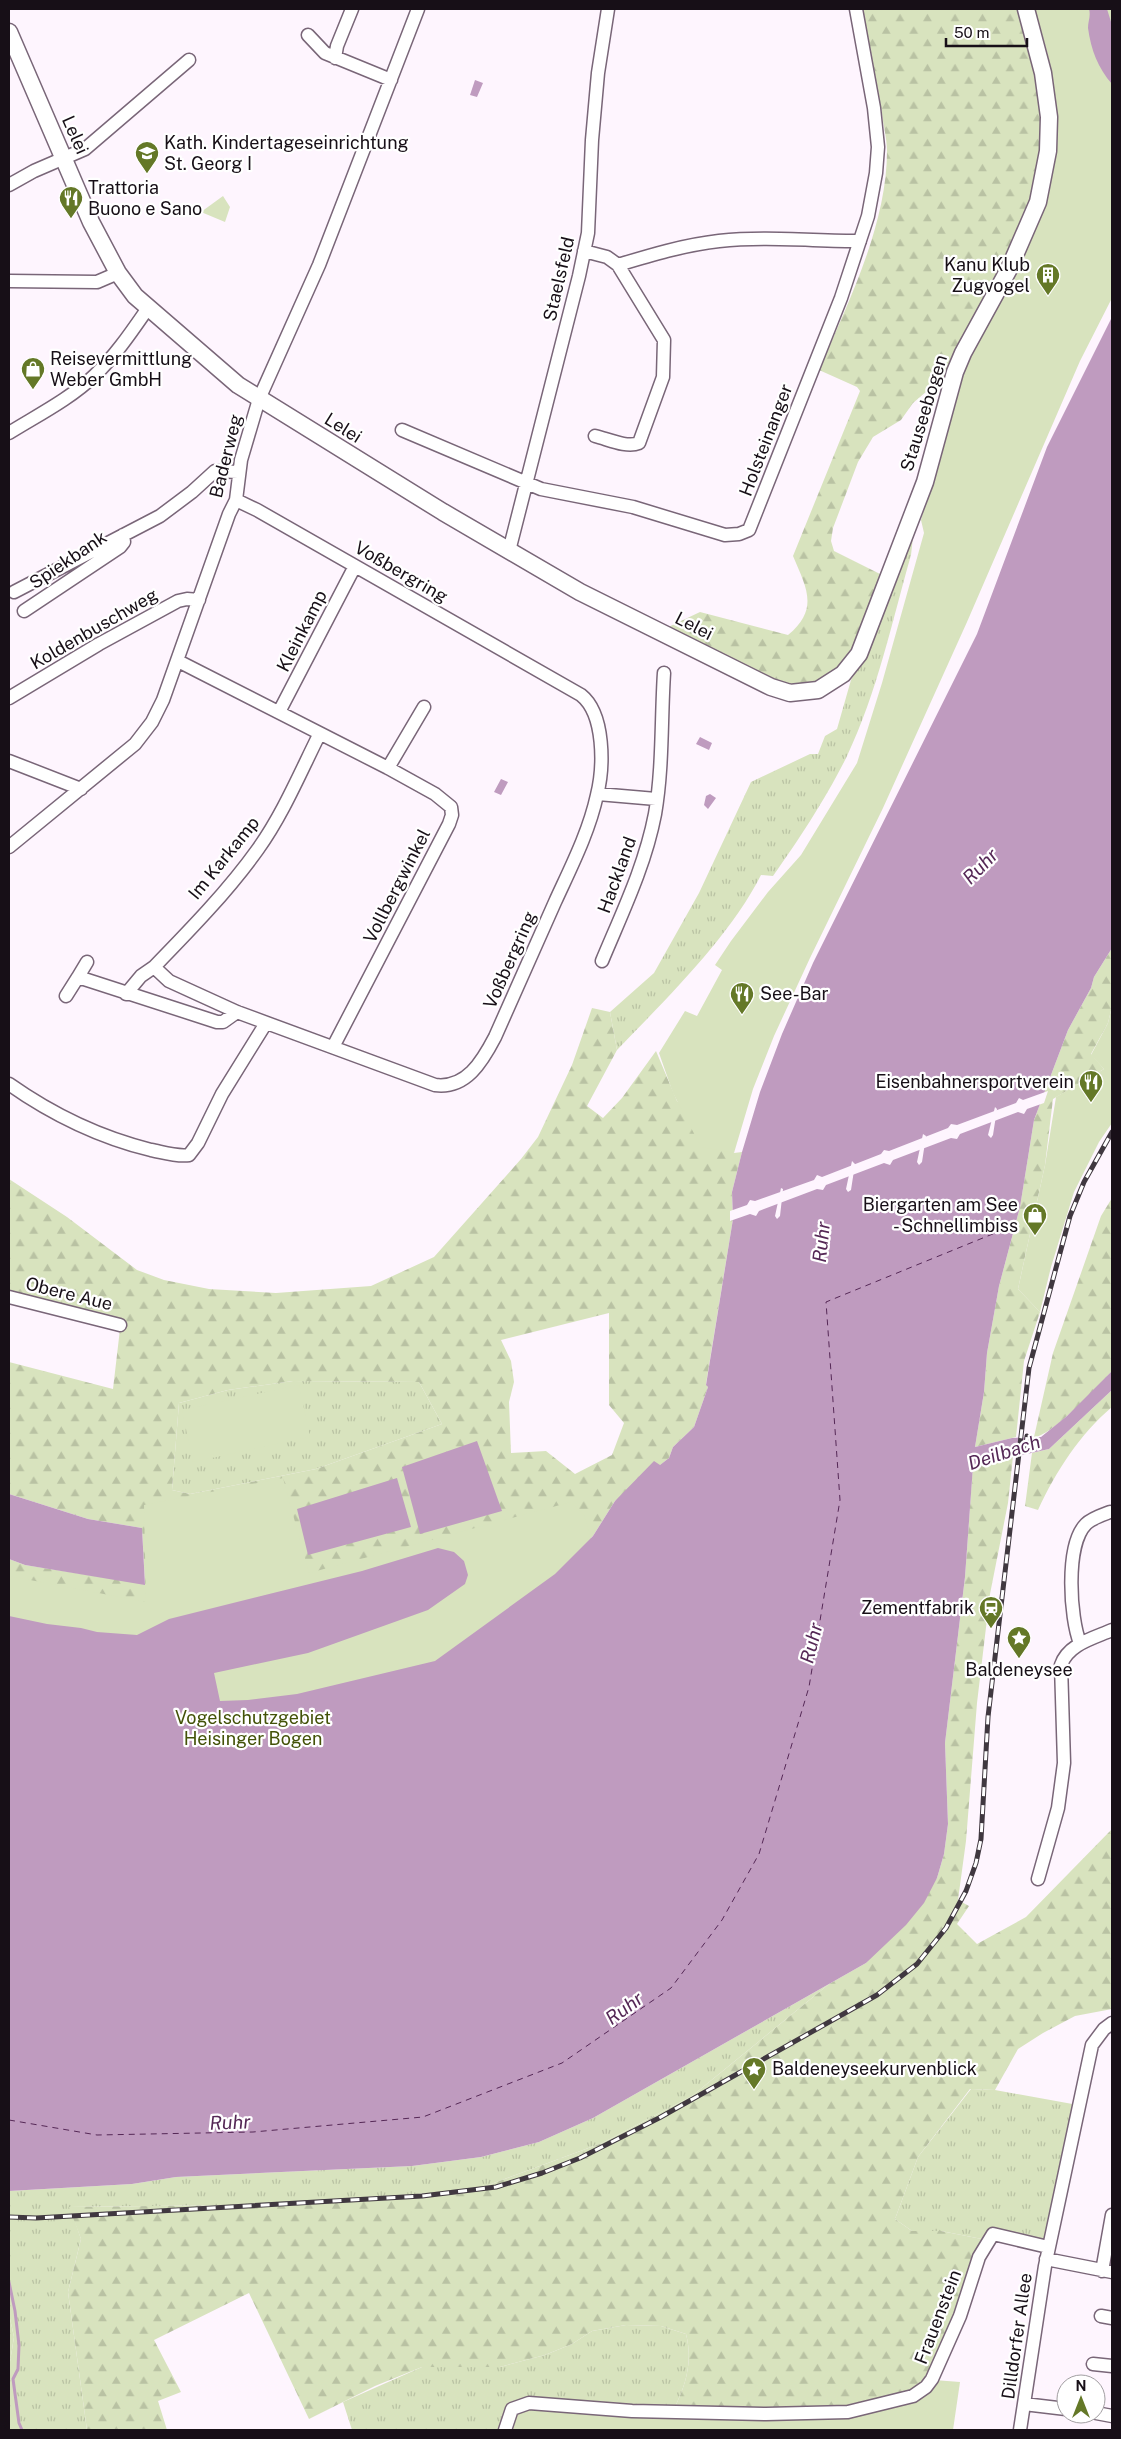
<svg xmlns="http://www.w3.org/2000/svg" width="1121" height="2439" font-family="'Public Sans',sans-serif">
<defs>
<pattern id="grass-tufts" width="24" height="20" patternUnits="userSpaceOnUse" patternTransform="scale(1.25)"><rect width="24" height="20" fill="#d8e3be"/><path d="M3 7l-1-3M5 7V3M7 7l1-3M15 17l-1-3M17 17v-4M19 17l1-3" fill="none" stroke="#b9c2a3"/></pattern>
<pattern id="forest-firs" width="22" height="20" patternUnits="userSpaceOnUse" patternTransform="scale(1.25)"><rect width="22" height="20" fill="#d8e3be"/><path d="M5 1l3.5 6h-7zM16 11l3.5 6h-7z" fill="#b9c2a3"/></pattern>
</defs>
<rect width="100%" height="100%" fill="#fef5fe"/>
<path fill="url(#grass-tufts)" d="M 911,536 L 913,537 L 911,555 C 892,622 877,693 847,756 C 828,795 798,841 773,876 L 761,875 C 729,938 666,999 617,1050 L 610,1012 L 654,973 L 699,893 L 751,782 L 810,754 L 818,754 L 825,736 L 837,729 L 851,680 L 866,654 Z
M 293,1381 L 419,1382 L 442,1424 L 316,1469 L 190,1494 L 172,1490 L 179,1403 L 228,1390 Z
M 829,1984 L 692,2096 L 602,2143 L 483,2187 L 433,2193 L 234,2205 L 70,2207 L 81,2239 L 68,2292 L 87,2430 L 9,2430 L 9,2368 L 14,2337 L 9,2314 L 9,2191 L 132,2184 L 176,2177 L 412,2166 L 481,2157 L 539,2142 L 593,2118 Z
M 971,2089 L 995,2090 L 1078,2105 L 1048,2246 L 987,2240 L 941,2231 L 912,2231 L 895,2219 L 918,2157 Z
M 626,2325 L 661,2326 L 686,2334 C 693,2361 686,2385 674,2409 L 504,2430 L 352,2430 L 343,2402 L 422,2367 L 500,2367 L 545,2355 L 572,2344 L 592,2331 Z"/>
<path fill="url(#forest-firs)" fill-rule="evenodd" d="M 863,9 L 1020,9 L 1033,51 L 1042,110 L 1042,140 L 1030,206 L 1009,255 L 948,373 L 913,403 L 901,420 L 873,437 L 858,462 L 833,528 L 831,541 L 834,551 L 882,575 C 869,605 857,655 831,676 C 819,685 801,685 786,685 L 662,630 L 700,612 L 788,635 C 819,609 807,589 793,556 L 860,391 L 857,387 L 819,370 C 848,303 887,225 887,151 C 887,138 883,125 882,113 C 876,78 869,44 863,9 Z
M 1112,948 L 1112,1006 L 1108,1023 L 1091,1054 L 1104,1069 L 1053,1099 L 1045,1165 L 1018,1289 L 1040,1312 L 1024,1361 L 1016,1437 L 975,1447 L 984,1392 L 987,1353 L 999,1286 L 1020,1207 L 1034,1120 L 1068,1030 L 1091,988 L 1094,977 Z
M 592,1008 L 610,1012 L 617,1050 L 587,1106 L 603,1118 L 622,1098 L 656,1051 L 677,1101 L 734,1153 L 742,1152 L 732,1192 L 733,1219 L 706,1384 L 708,1387 L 694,1427 L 673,1447 L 669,1458 L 615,1501 L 593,1536 L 555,1574 L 230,1605 L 9,1616 L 9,1559 L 25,1565 L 145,1584 L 142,1528 L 88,1519 L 9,1494 L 9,1362 L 113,1389 L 120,1329 L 9,1295 L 9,1179 L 67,1217 L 137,1270 L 164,1280 L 209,1289 L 276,1293 L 371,1286 L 434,1257 L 521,1159 L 538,1137 L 572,1065 ZM 609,1313 L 609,1405 L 624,1423 L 612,1455 L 575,1474 L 546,1451 L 511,1453 L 509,1402 L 514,1382 L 511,1361 L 501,1340 ZM 293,1381 L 419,1382 L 442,1424 L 316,1469 L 190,1494 L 172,1490 L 179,1403 L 228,1390 Z
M 1112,1198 L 1112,1371 C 1098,1386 1051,1437 1034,1437 L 1053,1353 L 1101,1216 Z
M 1112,1390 L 1112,1407 C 1080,1434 1056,1471 1038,1510 L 1025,1506 L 1032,1453 L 1049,1449 Z
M 1013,1456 L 1008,1503 L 990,1594 L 977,1703 L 966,1841 L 958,1900 L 969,1906 L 957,1924 L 977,1944 L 1026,1917 L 1112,1829 L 1112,2009 L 1075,2016 L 1043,2033 L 1018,2049 L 995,2090 L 970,2089 L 918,2157 L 895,2219 L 912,2231 L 941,2231 L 987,2240 L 924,2387 L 847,2410 L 674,2409 C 686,2385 693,2361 686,2334 L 661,2326 L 626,2325 L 592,2331 L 572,2344 L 545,2355 L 500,2367 L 422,2367 L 375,2386 L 309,2419 L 249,2293 L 154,2340 L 181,2392 L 158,2401 L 167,2430 L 87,2430 L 68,2292 L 81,2239 L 69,2207 L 234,2205 L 433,2193 L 483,2187 L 602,2143 L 692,2096 L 829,1984 L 866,1963 L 937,1878 L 944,1854 L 948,1824 L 945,1743 L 965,1577 L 973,1465 Z
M 9,2314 L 14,2337 L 9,2368 Z"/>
<path fill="#d8e3be" d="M 1033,9 L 1112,9 L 1112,298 L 1080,361 L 967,622 L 883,808 L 810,958 L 774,1036 L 753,1089 L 734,1153 L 701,1147 L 673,1093 L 659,1053 L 685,1011 L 697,1016 L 722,970 L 715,965 L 731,941 L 768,892 L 801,855 L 857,763 L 882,683 L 924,533 L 921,520 C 936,465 947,408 968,356 C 987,307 1021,264 1040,215 C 1067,148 1059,74 1033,9 Z
M 223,196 L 230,207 L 225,222 L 201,212 Z
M 1112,1006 L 1112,1123 L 1099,1142 L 1074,1192 L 1051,1267 L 1040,1312 L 1018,1289 L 1045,1165 L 1056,1097 L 1104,1069 L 1091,1055 L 1108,1023 Z
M 299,1385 L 310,1437 L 193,1462 L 182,1410 Z
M 283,1478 L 309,1573 L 571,1502 L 584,1515 L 596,1555 L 556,1664 L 9,1790 L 9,1576 L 146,1602 L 144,1505 Z
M 934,2380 L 960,2382 L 953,2430 L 506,2430 L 517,2408 L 867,2410 Z"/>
<path fill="#bf9bbf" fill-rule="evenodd" d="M 1089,9 L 1107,9 L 1112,25 L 1112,84 C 1098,68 1091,50 1088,28 C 1088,21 1091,16 1089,9 Z
M 475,80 L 483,83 L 477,97 L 470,95 Z
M 1112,317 L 1112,948 L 1094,977 L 1091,988 L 1068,1030 L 1034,1120 L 1020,1207 L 999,1286 L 987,1353 L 984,1392 L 975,1447 L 1012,1438 L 1041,1437 L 1067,1416 L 1112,1371 L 1112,1390 L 1049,1449 L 973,1466 L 965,1577 L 945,1743 L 948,1824 L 944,1854 L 937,1878 L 924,1903 L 906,1925 L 866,1963 L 593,2118 L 539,2142 L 481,2157 L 412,2166 L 176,2177 L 132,2184 L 9,2191 L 9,1616 L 47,1624 L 81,1628 L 97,1632 L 137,1635 L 169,1619 L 362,1571 L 438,1548 L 454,1552 L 464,1561 L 468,1575 L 465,1584 L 428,1610 L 308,1653 L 214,1673 L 220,1701 L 248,1700 L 297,1694 L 435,1661 L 555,1574 L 593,1536 L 615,1501 L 654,1461 L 660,1465 L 669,1458 L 673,1447 L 694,1427 L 708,1387 L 706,1385 L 733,1219 L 732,1192 L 742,1152 L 760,1092 L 782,1034 L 813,963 L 977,634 L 1047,447 ZM 995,1107 L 997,1109 L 993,1135 L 991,1138 L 988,1135 ZM 923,1134 L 926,1136 L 922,1162 L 919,1165 L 917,1162 ZM 852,1161 L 855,1164 L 851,1190 L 848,1192 L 846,1189 ZM 781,1188 L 783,1189 L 780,1216 L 777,1219 L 775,1216 Z
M 700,737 L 712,743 L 709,750 L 696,744 Z
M 501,779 L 508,782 L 501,795 L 494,792 Z
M 710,794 L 716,798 L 708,809 L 704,805 L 706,796 Z
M 477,1441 L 502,1511 L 420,1534 L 402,1467 Z
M 397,1478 L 411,1527 L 308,1555 L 297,1509 Z
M 9,1494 L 88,1519 L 142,1528 L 145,1585 L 25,1565 L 9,1559 Z"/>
<path fill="#fef5fe" d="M 1048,1091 L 1044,1103 L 1027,1109 L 1024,1114 L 1018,1112 L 960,1134 L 957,1139 L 951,1138 L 893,1160 L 890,1165 L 884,1163 L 826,1185 L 823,1190 L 817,1189 L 759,1211 L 756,1216 L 750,1214 L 730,1221 L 730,1211 L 747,1205 L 750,1200 L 755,1201 L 814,1180 L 817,1175 L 822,1177 L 881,1154 L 884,1150 L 889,1151 L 948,1128 L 951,1124 L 957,1125 L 1016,1103 L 1019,1098 L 1023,1100 Z"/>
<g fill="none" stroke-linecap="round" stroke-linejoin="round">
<path stroke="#bf9bbf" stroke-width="3" d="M 9,2282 L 15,2311 L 19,2345 L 18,2369 L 13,2379 L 19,2423 L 22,2430"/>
<path stroke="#552856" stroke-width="1" stroke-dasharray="6 5" stroke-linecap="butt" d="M 9,2120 L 97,2135 L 253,2132 L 423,2117 L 562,2063 L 671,1988 L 722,1920 L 759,1854 L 809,1687 L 840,1500 L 826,1302 L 1000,1231"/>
<g stroke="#796678" stroke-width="15">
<path id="minor" d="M 308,35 L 325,53 L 391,80
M 335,58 L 337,46 L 352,9
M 9,185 L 34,171 L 85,149 L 189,60
M 584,251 L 607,257 L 618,265 L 664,340 L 663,377 L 639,443 C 626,448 608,439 595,436
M 618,265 C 651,255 684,245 719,241 C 766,236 813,241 860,241
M 9,281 L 97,282 L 118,273
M 402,430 L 541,489 L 633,507 L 725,535 L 739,534 L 749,530 L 841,298 L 868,216 L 876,173 L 878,147 L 874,108 L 856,9
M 9,433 C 38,415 70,399 95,375 C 116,355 132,331 148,308
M 236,500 L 257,510 L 581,695 C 605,714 604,767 597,795 C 589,832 571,867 555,902 C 535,947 515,992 495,1037 C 482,1062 466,1089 435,1085 L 237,1012 L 169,981 L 154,967 C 190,930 228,891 258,849 C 283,814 300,773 319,735
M 509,551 L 579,276 L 588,233 L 592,140 L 598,73 L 608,9
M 14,592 L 160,516 L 192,492 L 215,471 L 238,472
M 24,611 L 120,547 L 124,542 L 123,535
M 178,661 L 388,768 L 435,794 L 451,807 L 452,815 L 449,824 L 333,1047
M 9,698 L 99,644 L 178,601 L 187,599 L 199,600
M 279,712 L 355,566
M 9,761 L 81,789
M 388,768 L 424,707
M 598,794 L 656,799
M 9,847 L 135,744 L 152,722 L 163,700 L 229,514 L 236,500 L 241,460 L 259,399 L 319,265 L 418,9
M 602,961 C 622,913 645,866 655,814 C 663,768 661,719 664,673
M 78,977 L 87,962
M 126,994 L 141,976 L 154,967
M 66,996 L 78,977 L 217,1022 L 223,1022 L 237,1012
M 9,1084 C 53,1115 98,1137 151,1150 C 162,1152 177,1157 189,1155 L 198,1143 L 222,1094 L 266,1023
M 9,1297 L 120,1325
M 1080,1643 C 1070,1618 1065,1545 1086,1524 C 1092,1518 1102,1515 1110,1512
M 1038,1879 L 1058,1808 L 1064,1763 L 1061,1665 C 1068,1644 1094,1638 1112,1630
M 1046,2259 L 1112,2272
M 1102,2271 L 1112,2215
M 1101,2316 L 1112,2318
M 1093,2364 L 1112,2366
M 1024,2404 L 1066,2409
M 1096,2413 L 1112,2416
M 505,2430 L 512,2409 L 529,2403 L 632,2411 L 766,2414 L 848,2412 L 913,2396 L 926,2387 L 932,2379 L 960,2316 L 979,2257 L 993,2234 L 1048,2247
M 1020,2430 L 1045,2266 L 1092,2045 L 1104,2029 L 1112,2023"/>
</g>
<g stroke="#796678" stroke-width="19">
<path id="tertiary" d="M 9,32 L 91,222 L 118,273 L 135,296 L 238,385 L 443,512 L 580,592 L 771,687 L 790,693 L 818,690 L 843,674 L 859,654 L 925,482 L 955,372 L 963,353 L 1009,269 L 1038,202 L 1048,151 L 1049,117 L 1043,73 L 1026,9"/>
</g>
<use href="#minor" stroke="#fff" stroke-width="12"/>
<use href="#tertiary" stroke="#fff" stroke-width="16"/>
<g stroke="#403840" stroke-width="5">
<path id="rail" d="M 1026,1446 L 1027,1436
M 9,2217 L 36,2218 L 422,2196 L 496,2187 L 542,2173 L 580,2158 L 659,2118 L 877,1995 L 917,1964 L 946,1928 L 966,1891 L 976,1863 L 981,1839 L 988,1717 L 1029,1368 L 1070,1216 L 1084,1182 L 1112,1132"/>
</g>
<use href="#rail" stroke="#fff" stroke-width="3" stroke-dasharray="9" stroke-linecap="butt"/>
</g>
<defs>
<g id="school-pin" transform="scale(1.25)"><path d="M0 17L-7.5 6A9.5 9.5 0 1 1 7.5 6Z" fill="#647827" stroke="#fff"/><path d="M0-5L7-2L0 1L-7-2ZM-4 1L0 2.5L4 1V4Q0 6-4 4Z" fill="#fff"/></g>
<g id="restaurant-pin" transform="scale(1.25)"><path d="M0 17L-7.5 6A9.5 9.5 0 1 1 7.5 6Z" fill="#647827" stroke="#fff"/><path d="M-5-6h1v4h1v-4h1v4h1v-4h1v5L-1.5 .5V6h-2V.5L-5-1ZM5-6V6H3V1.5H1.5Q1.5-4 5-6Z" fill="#fff"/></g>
<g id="building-pin" transform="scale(1.25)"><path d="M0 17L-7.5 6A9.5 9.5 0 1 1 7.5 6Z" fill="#647827" stroke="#fff"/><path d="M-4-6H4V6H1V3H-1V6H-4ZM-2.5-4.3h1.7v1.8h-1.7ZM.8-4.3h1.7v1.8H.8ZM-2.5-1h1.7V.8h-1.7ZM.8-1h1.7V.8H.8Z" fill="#fff"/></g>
<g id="shop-pin" transform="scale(1.25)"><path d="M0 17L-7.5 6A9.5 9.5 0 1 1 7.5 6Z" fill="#647827" stroke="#fff"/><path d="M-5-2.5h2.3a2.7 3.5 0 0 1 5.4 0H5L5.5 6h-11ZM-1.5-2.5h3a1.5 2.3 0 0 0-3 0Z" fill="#fff"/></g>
<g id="station-pin" transform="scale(1.25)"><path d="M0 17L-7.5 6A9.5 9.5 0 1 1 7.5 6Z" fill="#647827" stroke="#fff"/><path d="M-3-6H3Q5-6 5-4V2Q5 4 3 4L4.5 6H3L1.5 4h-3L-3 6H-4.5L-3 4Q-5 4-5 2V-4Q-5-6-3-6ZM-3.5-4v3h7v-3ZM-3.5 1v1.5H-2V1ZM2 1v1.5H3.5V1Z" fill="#fff"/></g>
<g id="sight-pin" transform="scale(1.25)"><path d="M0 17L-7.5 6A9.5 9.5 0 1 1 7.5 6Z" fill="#647827" stroke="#fff"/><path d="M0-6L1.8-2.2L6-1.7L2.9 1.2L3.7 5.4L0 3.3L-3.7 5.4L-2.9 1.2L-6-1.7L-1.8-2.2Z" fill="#fff"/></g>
</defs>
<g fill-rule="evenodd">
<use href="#school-pin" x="147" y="153"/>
<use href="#restaurant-pin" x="71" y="198"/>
<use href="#building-pin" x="1048" y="275"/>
<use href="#shop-pin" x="33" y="369"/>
<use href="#restaurant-pin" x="742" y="994"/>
<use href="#restaurant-pin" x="1091" y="1082"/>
<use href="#shop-pin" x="1035" y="1215"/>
<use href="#station-pin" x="991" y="1608"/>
<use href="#sight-pin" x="1019" y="1638"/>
<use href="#sight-pin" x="754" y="2069"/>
</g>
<g text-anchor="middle" stroke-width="4.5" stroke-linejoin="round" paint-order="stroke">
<g font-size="18" fill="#170f17" stroke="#fff">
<text transform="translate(75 135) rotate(66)" y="6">Lelei</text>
<text transform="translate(559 279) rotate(-77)" y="6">Staelsfeld</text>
<text transform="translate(924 413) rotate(-73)" y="6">Stauseebogen</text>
<text transform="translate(343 428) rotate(32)" y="6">Lelei</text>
<text transform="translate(766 440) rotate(-69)" y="6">Holsteinanger</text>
<text transform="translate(226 456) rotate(-76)" y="6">Baderweg</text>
<text transform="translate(68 560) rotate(-34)" y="6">Spiekbank</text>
<text transform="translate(401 572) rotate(30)" y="6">Voßbergring</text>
<text transform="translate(694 626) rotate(27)" y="6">Lelei</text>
<text transform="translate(94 629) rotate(-30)" y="6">Koldenbuschweg</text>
<text transform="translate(302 631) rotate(-63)" y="6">Kleinkamp</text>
<text transform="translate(224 858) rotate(-51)" y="6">Im Karkamp</text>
<text transform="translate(617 875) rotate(-70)" y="6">Hackland</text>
<text transform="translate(397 886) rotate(-63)" y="6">Vollbergwinkel</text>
<text transform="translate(510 960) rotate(-66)" y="6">Voßbergring</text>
<text transform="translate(69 1294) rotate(14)" y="6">Obere Aue</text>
<text transform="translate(938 2317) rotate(-69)" y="6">Frauenstein</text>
<text transform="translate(1017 2336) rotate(-82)" y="6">Dilldorfer Allee</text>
</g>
<g font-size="18" fill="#170f17" stroke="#fff" text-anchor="start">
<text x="164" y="149">Kath. Kindertageseinrichtung<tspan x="164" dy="21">St. Georg I</tspan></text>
<text x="88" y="194">Trattoria<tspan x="88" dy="21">Buono e Sano</tspan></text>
<text x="1030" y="271" text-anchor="end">Kanu Klub<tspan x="1030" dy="21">Zugvogel</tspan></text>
<text x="50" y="365">Reisevermittlung<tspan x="50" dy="21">Weber GmbH</tspan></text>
<text x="760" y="1000">See-Bar</text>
<text x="1074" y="1088" text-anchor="end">Eisenbahnersportverein</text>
<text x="1018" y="1211" text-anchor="end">Biergarten am See<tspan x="1018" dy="21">- Schnellimbiss</tspan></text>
<text x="974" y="1614" text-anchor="end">Zementfabrik</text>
<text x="1019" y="1676" text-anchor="middle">Baldeneysee</text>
<text x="772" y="2075">Baldeneyseekurvenblick</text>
</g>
<g font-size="18" fill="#435208" stroke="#fff">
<text x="253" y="1724">Vogelschutzgebiet<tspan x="253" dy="21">Heisinger Bogen</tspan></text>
</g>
<g font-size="19" font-style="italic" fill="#552856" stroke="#fff">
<text transform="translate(980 866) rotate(-45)" y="7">Ruhr</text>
<text transform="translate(821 1242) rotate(-84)" y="7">Ruhr</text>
<text transform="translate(1004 1452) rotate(-18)" y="7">Deilbach</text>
<text transform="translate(811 1643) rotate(-76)" y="7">Ruhr</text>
<text transform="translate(624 2008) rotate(-36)" y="7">Ruhr</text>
<text transform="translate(230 2122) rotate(-2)" y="7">Ruhr</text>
</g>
</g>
<rect width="1121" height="2439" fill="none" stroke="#170f17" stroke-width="20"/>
<g transform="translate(1081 2399)"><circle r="24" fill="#ffffff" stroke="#a29fa2"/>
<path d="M0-4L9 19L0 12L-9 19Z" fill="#647827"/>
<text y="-8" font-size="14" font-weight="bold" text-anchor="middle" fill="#170f17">N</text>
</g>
<path d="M946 38v8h81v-8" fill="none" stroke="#170f17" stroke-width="2.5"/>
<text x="954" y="38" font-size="15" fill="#170f17" stroke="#ffffff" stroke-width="4" paint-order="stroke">50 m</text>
</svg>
